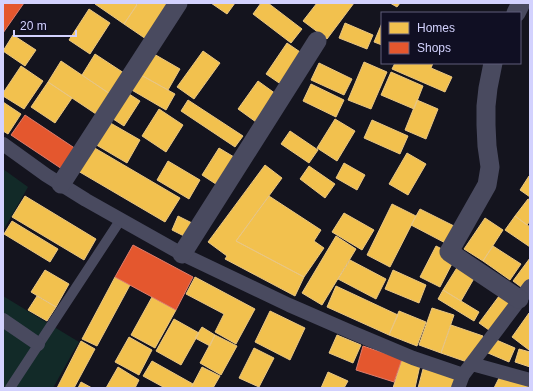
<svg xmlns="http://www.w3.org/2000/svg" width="533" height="391" font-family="Arial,sans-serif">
<rect width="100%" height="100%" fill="#14141e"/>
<path fill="#122a28" d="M 3,169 L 28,187 L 3,231 Z
M 3,296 L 79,342 L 73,352 L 53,388 L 3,388 Z"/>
<path fill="#f2c14e" stroke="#e9c683" d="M 95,3 L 135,3 L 137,5 L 124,24 L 95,4 Z
M 138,3 L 171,3 L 146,39 L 124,24 Z
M 211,3 L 235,3 L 227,14 Z
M 261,3 L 268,3 L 302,29 L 291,43 L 253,14 Z
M 317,3 L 354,3 L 327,39 L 303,21 Z
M 390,3 L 400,3 L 397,7 Z
M 89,9 L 110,23 L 90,54 L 69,40 Z
M 345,23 L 373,35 L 367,49 L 339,38 Z
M 382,23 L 382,45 L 374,42 Z
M 13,35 L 36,50 L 25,66 L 3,51 Z
M 287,43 L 306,56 L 285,87 L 266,74 Z
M 203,51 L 220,63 L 194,99 L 177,87 Z
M 95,54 L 127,75 L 113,96 L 82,75 Z
M 154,54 L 180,69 L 168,90 L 141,75 Z
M 61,61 L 113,96 L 99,116 L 48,82 Z
M 364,62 L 387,72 L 371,109 L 348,100 Z
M 319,63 L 352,79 L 344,95 L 311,80 Z
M 395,63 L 433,63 L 431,68 L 452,77 L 445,92 L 392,69 Z
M 21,66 L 43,81 L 24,109 L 3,96 L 3,93 Z
M 391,72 L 423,86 L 414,109 L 381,95 Z
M 141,75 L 175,94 L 166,110 L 130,89 Z
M 258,81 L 276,94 L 256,122 L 238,109 Z
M 48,82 L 72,98 L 55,123 L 31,107 Z
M 311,84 L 344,100 L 336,117 L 303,101 Z
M 126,92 L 140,101 L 124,126 L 110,117 Z
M 188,100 L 243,136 L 235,147 L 181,111 Z
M 417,100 L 438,109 L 426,139 L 405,130 Z
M 3,102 L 21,114 L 8,134 L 3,131 Z
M 159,109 L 183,125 L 166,152 L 142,136 Z
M 335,119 L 355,131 L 337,161 L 317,148 Z
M 372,120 L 408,136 L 400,154 L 364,138 Z
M 107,121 L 140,140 L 127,163 L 93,143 Z
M 290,131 L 318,150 L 309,163 L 281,144 Z
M 93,147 L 180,198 L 165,222 L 78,171 Z
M 219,148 L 239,160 L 222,188 L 202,175 Z
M 407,153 L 426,164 L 408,195 L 389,184 Z
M 168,161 L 200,180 L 189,199 L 157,180 Z
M 344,163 L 365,175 L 357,190 L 336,178 Z
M 265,165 L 282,178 L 236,241 L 304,277 L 295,296 L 225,259 L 227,256 L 208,242 Z
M 309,166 L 335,184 L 325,198 L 300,179 Z
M 529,176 L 530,177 L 530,197 L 520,190 Z
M 25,196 L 96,239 L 84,260 L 12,217 Z
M 269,196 L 321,230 L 314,241 L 324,248 L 304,277 L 236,241 Z
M 528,199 L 530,200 L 530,221 L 527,225 L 515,216 Z
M 392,204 L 416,216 L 390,267 L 367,255 Z
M 420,209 L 462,230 L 453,247 L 411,225 Z
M 344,213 L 374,230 L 362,250 L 332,232 Z
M 178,216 L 198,226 L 192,240 L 172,230 Z
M 515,216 L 530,227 L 530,247 L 505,230 Z
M 485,218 L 503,230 L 483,261 L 464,249 Z
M 12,221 L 58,249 L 50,262 L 4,234 Z
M 336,236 L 356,249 L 322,305 L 302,293 Z
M 436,246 L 456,256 L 440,287 L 420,277 Z
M 493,246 L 521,264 L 510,280 L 483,261 Z
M 463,258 L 480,268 L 461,301 L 443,290 Z
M 530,258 L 530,291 L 529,293 L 513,281 Z
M 350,260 L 386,279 L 376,299 L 338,279 Z
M 45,270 L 69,284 L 56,307 L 31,292 Z
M 393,270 L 426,285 L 419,303 L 385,289 Z
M 115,277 L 130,285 L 97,346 L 82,339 Z
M 195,277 L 255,309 L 236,344 L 215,332 L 224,314 L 186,294 Z
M 336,286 L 398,315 L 389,335 L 327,307 Z
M 505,288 L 521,300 L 496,335 L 479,323 Z
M 443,290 L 479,312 L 474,321 L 438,299 Z
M 37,296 L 56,307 L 47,321 L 28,310 Z
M 152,297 L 176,310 L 155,348 L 131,335 Z
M 432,308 L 454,315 L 441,353 L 419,345 Z
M 270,311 L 305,328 L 290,360 L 255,342 Z
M 399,311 L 426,322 L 417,346 L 389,335 Z
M 529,313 L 530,349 L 529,350 L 512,337 Z
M 174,319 L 199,333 L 181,365 L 156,351 Z
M 451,325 L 483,336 L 473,364 L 441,353 Z
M 202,327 L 215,335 L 210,346 L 195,338 Z
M 215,335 L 237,346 L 221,375 L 200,363 Z
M 337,335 L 361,345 L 353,363 L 329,353 Z
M 487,336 L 515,348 L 509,362 L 481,350 Z
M 129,337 L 152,350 L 139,375 L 115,362 Z
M 81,341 L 95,349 L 74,388 L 57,388 Z
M 254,348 L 274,358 L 259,387 L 239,378 Z
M 519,349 L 530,352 L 530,367 L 515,362 Z
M 402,359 L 420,365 L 415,388 L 393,388 Z
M 152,361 L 193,384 L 191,388 L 165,388 L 143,376 Z
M 118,367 L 139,380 L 135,388 L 106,388 Z
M 202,367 L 220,376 L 213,388 L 191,388 Z
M 423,369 L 459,378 L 456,388 L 418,388 Z
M 328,372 L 348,381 L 344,388 L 321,388 Z
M 502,372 L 530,377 L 530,388 L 494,388 Z
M 81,382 L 92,388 L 78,388 Z"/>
<path fill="#e4572e" stroke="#df7c6c" d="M 3,3 L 24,3 L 3,33 Z
M 25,115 L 79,151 L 65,171 L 11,135 Z
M 133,245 L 193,277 L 176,310 L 115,277 Z
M 363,346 L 402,359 L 394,382 L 356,370 Z"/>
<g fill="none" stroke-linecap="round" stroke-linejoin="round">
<path stroke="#494a5f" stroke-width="10" d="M 10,388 L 121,219"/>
<path stroke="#494a5f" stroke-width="14" d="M 3,144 L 46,175 L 86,200 L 182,254 L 289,305 L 351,332 L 413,358 L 463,375
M 3,320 L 38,344
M 472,364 L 530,380
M 458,388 L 463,375 L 530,286"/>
<path stroke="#494a5f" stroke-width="19" d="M 516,13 L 521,3
M 493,63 L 488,88 L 486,106 L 486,125 L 487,146 L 490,167 L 487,185 L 449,252 L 519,299
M 61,184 L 178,3
M 182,254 L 317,41"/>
</g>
<rect width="533" height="391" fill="none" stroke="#d3d2fe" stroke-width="8"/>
<rect x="381" y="12" width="140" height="52" fill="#100f23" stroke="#5e5d7b"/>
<rect x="389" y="22" width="20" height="12" fill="#f2c14e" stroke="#5e5d7b"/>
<text x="417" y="32" font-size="12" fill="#d3d2fe">Homes</text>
<rect x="389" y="42" width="20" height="12" fill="#e4572e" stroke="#5e5d7b"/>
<text x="417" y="52" font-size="12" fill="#d3d2fe">Shops</text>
<path d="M14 30v6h62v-6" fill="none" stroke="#d3d2fe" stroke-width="2"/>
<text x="20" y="30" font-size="12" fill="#d3d2fe" stroke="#100f23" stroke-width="3" paint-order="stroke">20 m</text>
</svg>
